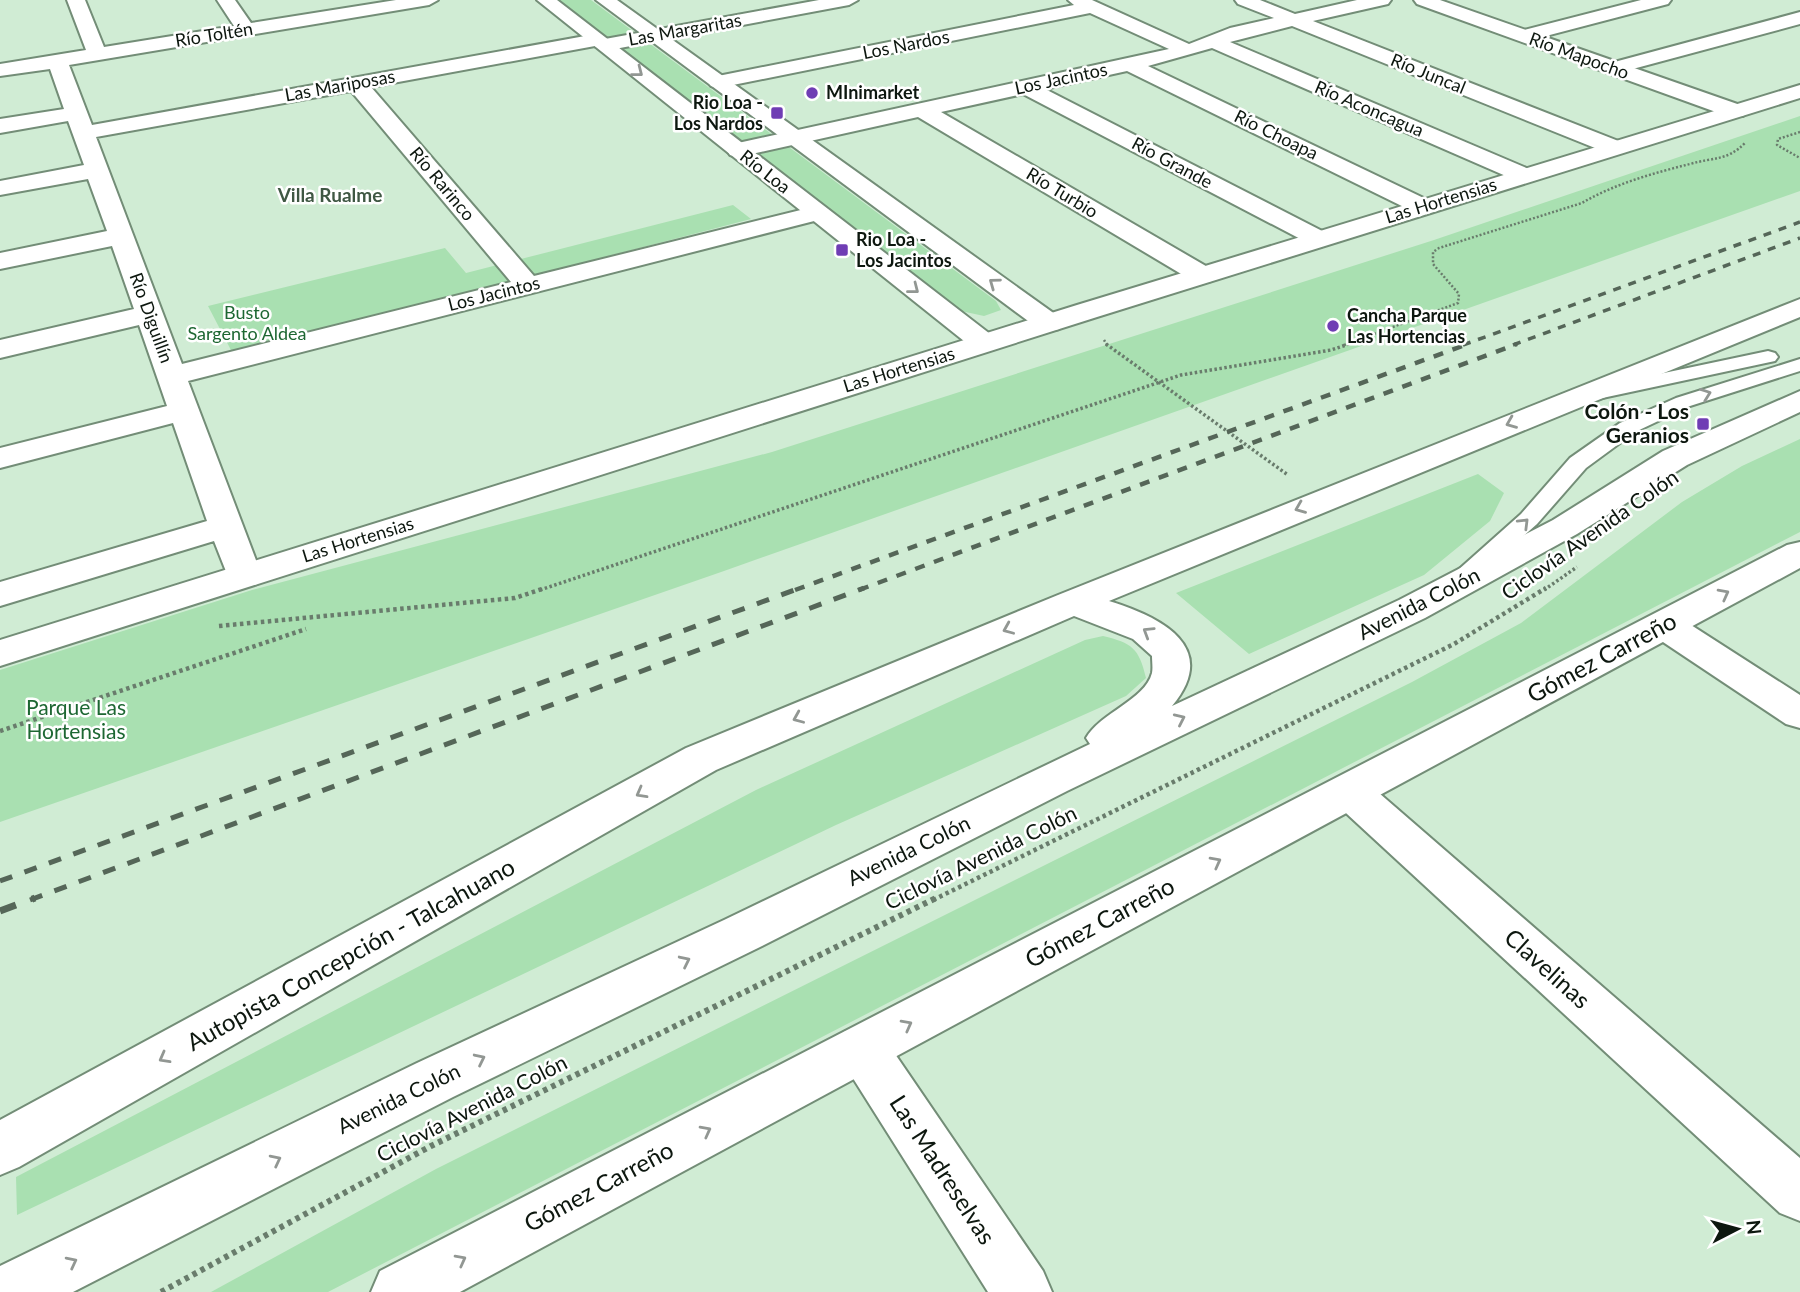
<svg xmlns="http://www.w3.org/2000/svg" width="1800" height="1292" font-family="Lato,sans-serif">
<rect width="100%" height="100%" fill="#d0ecd4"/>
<path fill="#a9e0b1" d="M 558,0 L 591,0 L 996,301 L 1001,310 L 984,316 L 961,311 Z
M 1800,116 L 1800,191 L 724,571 L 0,822 L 0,670 L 252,590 L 772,452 L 1434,240 Z
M 733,205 L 751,219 L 233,354 L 208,306 L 445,248 L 466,273 Z
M 1800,439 L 1800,532 L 328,1292 L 211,1292 L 436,1169 L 1412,682 L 1521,623 L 1682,502 L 1742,466 Z
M 1478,474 L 1504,493 L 1490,521 L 1424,575 L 1249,654 L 1176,593 Z
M 1103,636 C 1132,643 1139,648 1146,678 L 1126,696 L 836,825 L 17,1215 L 16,1177 L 756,790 L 1085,640 Z"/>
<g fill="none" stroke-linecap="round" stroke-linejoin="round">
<g stroke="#738d77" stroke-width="4">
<path id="service" d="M 1768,351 L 1775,353 L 1778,357 L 1775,361 L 1593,400 L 1586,398 L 1583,394 L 1586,390 L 1593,388 Z
M 1800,359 L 1800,371 L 1690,406 L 1635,432 L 1586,468 L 1537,524 L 1478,576 L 1469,579 L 1460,576 L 1457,571 L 1521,514 L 1570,458 L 1620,423 L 1676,398 Z"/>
</g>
<g stroke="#738d77" stroke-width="4">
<path id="minor" d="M 67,0 L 85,0 L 104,47 L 234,26 L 217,0 L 235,0 L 251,23 L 396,0 L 438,0 L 429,5 L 69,65 L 92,125 L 596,34 L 605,39 L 819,0 L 858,0 L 849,5 L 604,51 L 595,46 L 371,87 L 534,276 L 817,206 L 826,208 L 829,213 L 826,218 L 188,381 L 262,576 L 257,584 L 244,587 L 231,584 L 214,541 L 0,606 L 0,582 L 207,521 L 173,423 L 0,468 L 0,448 L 167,406 L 139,325 L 0,358 L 0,340 L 134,309 L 112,246 L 0,269 L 0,253 L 107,231 L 88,179 L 0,195 L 0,181 L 84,165 L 68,121 L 0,133 L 0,119 L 64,109 L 50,69 L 0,76 L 0,64 L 86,50 ZM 351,91 L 511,282 L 182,364 L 96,137 Z
M 1068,0 L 1092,0 L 1189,44 L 1230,28 L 1274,18 L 1238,4 L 1235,0 L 1260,0 L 1295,14 L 1357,0 L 1391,0 L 1388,4 L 1313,21 L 1621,142 L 1624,147 L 1621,152 L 1605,152 L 1292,26 L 1230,42 L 1531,170 L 1535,175 L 1531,180 L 1515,180 L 1212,48 L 1148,66 L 1432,202 L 1435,207 L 1432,212 L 1423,214 L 1414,212 L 1127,71 L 1045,89 L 1328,234 L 1332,239 L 1328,244 L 1319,247 L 1310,244 L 1023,94 L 941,112 L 1211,269 L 1215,275 L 1211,281 L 1202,283 L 1193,281 L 918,117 L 738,157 L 730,155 L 727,150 L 730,145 L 738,143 L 1169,49 L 1090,13 L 718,88 L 711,86 L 708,82 L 711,78 L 718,76 L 1074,5 Z
M 1641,0 L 1671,0 L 1668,4 L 1523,42 L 1513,36 L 1516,32 Z
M 1800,12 L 1800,24 L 1614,74 L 1607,72 L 1604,68 L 1607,64 Z
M 1664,613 L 1677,616 L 1800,695 L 1800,728 L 1786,724 L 1651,634 L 1645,625 L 1651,616 Z
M 1349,775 L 1364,780 L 1800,1158 L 1800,1221 L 1780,1213 L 1334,802 L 1327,791 L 1334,780 Z
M 862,1025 L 880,1032 L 1043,1271 L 1052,1292 L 988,1292 L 844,1064 L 836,1048 L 844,1032 Z"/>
</g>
<g stroke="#738d77" stroke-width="4">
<path id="tertiary" d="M 537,0 L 557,0 L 994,337 L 998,343 L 994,349 L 984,352 L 974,349 Z
M 596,0 L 617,0 L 1059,317 L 1063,323 L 1059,329 L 1049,331 L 1039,329 Z
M 1414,0 L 1440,0 L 1743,106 L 1746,111 L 1743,116 L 1727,116 L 1417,4 Z
M 1800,542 L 1800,568 L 460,1292 L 371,1292 L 380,1271 L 1787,545 Z"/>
</g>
<g stroke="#738d77" stroke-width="4">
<path id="primary" d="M 1800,85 L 1800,98 L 1097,317 L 0,666 L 0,640 L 1077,305 Z
M 1800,299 L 1800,317 L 1109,601 C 1161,617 1221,647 1172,706 L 1399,600 L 1553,520 L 1663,451 L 1800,391 L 1800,412 L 1687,465 L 1577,534 L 1425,618 L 1067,791 L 758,948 L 453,1097 L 73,1292 L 0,1292 L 0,1266 L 417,1063 L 724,920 L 1090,744 L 1086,738 C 1100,713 1145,700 1152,673 C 1153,668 1152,661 1152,656 L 1133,639 L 1074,616 L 716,770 L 19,1167 L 0,1175 L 0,1120 L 686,748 L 1058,595 Z"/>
</g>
<path stroke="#697c6c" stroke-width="2.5" stroke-dasharray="2 2" stroke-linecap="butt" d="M 1800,132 L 1778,139 L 1777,145 L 1800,158
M 1104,340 L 1107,345
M 1344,345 L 1458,303 L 1459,294 L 1433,264 L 1433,252 L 1439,248 L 1582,203 C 1614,184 1654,173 1690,164 C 1714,157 1727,161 1745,143"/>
<path stroke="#697c6c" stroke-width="3.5" stroke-dasharray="2.5 2.5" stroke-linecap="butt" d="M 1106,344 L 1288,475
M 540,590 L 1181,375 L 1331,350 L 1349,344
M 1544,590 L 1577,567"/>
<path stroke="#697c6c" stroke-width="4.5" stroke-dasharray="3.5 3.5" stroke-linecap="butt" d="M 219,626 L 515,598 L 545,588
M 0,731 L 306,629
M 933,900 L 1454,644 L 1546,588"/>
<path stroke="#697c6c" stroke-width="6" stroke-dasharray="4.5 4.5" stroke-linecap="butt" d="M 161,1292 L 431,1146 L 936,898"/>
<use href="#service" fill="#fff" fill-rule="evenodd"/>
<use href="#minor" fill="#fff" fill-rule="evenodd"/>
<use href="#tertiary" fill="#fff" fill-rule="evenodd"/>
<use href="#primary" fill="#fff" fill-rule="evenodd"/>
<path stroke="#556658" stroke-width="3.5" stroke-dasharray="8 8" stroke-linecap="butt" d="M 1463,345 L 1800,222
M 1513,345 L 1800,238"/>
<path stroke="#556658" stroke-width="4.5" stroke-dasharray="10 10" stroke-linecap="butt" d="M 795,590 L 1468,344
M 859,590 L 1517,344"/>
<path stroke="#556658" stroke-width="5" stroke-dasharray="13 13" stroke-linecap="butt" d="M 0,881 L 800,588
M 30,900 L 864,588"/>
<path stroke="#556658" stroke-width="7" stroke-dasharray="17 17" stroke-linecap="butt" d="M 0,911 L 35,898"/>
</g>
<defs><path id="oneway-chevron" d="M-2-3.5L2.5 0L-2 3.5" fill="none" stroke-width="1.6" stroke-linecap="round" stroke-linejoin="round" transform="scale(1.75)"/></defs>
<g stroke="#929793">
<use href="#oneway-chevron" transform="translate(638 72) rotate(38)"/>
<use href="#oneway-chevron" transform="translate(994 283) rotate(-144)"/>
<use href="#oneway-chevron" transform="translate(914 289) rotate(38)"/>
<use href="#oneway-chevron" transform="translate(1706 394) rotate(-20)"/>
<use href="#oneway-chevron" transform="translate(1511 423) rotate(158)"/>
<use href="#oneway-chevron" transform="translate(1300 508) rotate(158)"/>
<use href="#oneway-chevron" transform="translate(1524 523) rotate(-45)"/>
<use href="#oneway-chevron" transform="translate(1724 594) rotate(-28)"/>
<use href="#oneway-chevron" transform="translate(1008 629) rotate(157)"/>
<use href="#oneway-chevron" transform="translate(1148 632) rotate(-148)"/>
<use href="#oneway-chevron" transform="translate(798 718) rotate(157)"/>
<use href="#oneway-chevron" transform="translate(1180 719) rotate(-25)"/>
<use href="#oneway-chevron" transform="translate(641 793) rotate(151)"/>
<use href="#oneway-chevron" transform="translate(1216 862) rotate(-28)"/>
<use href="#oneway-chevron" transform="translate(685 961) rotate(-26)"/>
<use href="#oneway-chevron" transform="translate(907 1025) rotate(-28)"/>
<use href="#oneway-chevron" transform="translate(164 1058) rotate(151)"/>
<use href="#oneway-chevron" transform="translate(480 1059) rotate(-26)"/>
<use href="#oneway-chevron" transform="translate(706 1131) rotate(-28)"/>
<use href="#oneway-chevron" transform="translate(276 1160) rotate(-27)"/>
<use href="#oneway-chevron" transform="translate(461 1260) rotate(-28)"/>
<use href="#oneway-chevron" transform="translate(72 1262) rotate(-27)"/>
</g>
<g fill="#6f3db4" stroke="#fff" stroke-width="2.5">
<circle cx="812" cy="93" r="7"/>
<rect x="770" y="106" width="14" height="14" rx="3.5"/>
<rect x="835" y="243" width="14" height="14" rx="3.5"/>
<circle cx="1333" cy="326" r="7"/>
<rect x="1696" y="417" width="14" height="14" rx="3.5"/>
</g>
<g text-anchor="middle" stroke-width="5" stroke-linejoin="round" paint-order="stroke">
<g font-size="18" fill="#0d170f" stroke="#fff">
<text transform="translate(685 30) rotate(-10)" y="6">Las Margaritas</text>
<text transform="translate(214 35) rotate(-9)" y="6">Río Toltén</text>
<text transform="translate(906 45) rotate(-11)" y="6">Los Nardos</text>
<text transform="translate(1579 56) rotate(20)" y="6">Río Mapocho</text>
<text transform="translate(1428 74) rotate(22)" y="6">Río Juncal</text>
<text transform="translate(1061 79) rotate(-12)" y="6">Los Jacintos</text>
<text transform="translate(340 86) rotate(-10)" y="6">Las Mariposas</text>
<text transform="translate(1369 109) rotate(23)" y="6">Río Aconcagua</text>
<text transform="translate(1276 135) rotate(26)" y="6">Río Choapa</text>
<text transform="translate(1172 163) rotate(28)" y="6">Río Grande</text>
<text transform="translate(765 172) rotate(38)" y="6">Río Loa</text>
<text transform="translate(442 184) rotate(50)" y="6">Río Rarinco</text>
<text transform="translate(1062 193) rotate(31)" y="6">Río Turbio</text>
<text transform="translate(1441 201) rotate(-17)" y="6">Las Hortensias</text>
<text transform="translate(494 294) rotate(-14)" y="6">Los Jacintos</text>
<text transform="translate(151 318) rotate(70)" y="6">Río Diguillín</text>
<text transform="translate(899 370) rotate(-17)" y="6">Las Hortensias</text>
<text transform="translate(358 540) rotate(-17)" y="6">Las Hortensias</text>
</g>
<g font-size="18" font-weight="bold" fill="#0d170f" stroke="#fff" text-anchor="start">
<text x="826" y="99">MInimarket</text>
<text x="763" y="109" text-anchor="end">Rio Loa -<tspan x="763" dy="21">Los Nardos</tspan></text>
<text x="856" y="246">Rio Loa -<tspan x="856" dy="21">Los Jacintos</tspan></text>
<text x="1347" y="322">Cancha Parque<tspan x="1347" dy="21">Las Hortencias</tspan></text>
</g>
<g font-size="18" fill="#1d6732" stroke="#fff">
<text x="247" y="319">Busto<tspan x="247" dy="21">Sargento Aldea</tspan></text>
</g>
<g font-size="19" font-weight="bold" fill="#3f5743" stroke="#fff">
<text x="330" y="202">Villa Rualme</text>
</g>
<g font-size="21" font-weight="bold" fill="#0d170f" stroke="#fff" text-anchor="end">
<text x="1689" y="419">Colón - Los<tspan x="1689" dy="24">Geranios</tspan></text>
</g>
<g font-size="21" fill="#0d170f" stroke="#fff">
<text transform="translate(1590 535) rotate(-35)" y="7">Ciclovía Avenida Colón</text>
<text transform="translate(1419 604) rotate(-27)" y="7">Avenida Colón</text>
<text transform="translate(909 851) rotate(-26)" y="7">Avenida Colón</text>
<text transform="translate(981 858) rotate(-26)" y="7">Ciclovía Avenida Colón</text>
<text transform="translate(399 1099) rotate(-26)" y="7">Avenida Colón</text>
<text transform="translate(472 1109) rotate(-27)" y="7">Ciclovía Avenida Colón</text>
</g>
<g font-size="21" fill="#1d6732" stroke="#fff">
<text x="76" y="715">Parque Las<tspan x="76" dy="24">Hortensias</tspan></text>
</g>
<g font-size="24" fill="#0d170f" stroke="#fff">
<text transform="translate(1602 658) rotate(-28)" y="8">Gómez Carreño</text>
<text transform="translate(1100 923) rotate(-28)" y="8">Gómez Carreño</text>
<text transform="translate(351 955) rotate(-29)" y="8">Autopista Concepción - Talcahuano</text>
<text transform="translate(1547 969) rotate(42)" y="8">Clavelinas</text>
<text transform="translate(942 1170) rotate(57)" y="8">Las Madreselvas</text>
<text transform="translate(599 1187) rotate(-28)" y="8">Gómez Carreño</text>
</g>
</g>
<g transform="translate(1737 1229) rotate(84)" stroke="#ffffff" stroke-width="5" paint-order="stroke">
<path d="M0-5L12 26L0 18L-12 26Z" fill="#0d170f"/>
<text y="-10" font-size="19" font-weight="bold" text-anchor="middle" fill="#0d170f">N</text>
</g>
</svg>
